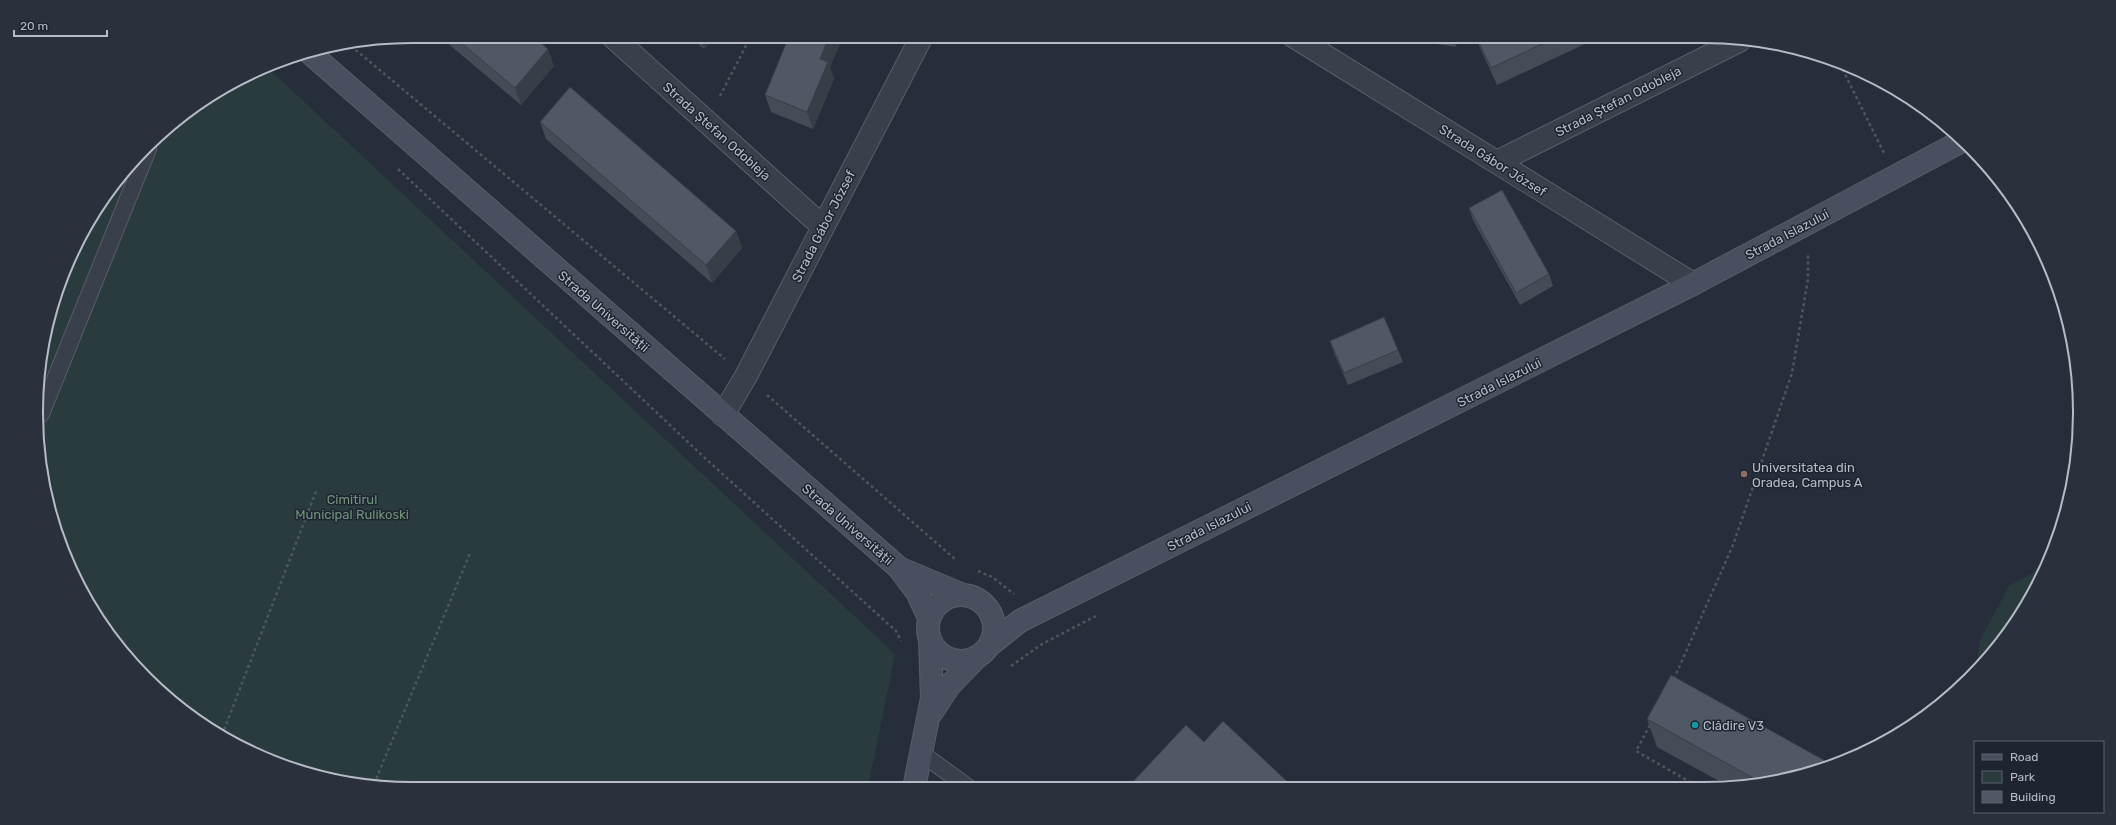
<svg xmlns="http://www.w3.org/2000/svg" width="2116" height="825" font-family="Rubik,sans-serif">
<rect width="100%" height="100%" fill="#262e3b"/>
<path fill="#293b3d" d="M 267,67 L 895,654 L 868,788 L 413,789 L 315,776 L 246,750 L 183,711 L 99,621 L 65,556 L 43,486 L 39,363 L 56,292 L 86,224 L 164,129 L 224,86 Z
M 2041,568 L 2017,621 L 1976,668 L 1980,640 L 2009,586 Z"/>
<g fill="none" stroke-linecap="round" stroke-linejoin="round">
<g stroke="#585e69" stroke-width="18">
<path id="lane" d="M 41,414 L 148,149
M 921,753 L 969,788"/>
</g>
<g stroke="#585e69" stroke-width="24">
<path id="street" d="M 612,36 L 822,226
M 1293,36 L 1693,284
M 1497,162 L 1739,41
M 723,415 L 746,376 L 922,36"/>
</g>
<g stroke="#585e69" stroke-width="24">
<path id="secondary" d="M 310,53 L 899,568 L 917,592 L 929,618
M 901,569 L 963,595
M928 628a33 33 0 1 1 66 0a33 33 0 1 1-66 0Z
M 991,644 L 1020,621 L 1693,284 L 1962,141
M 932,712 L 949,686 L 975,659
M 914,788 L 932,698 L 930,640"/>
</g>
<path stroke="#48585b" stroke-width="2.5" stroke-dasharray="3 3" stroke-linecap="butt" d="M 351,46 L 725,359
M 1840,64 L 1884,153
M 720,96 L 751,36
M 398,169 L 706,459 L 896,631 L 901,641
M 767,395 L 956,560
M 978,571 L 992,577 L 1014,594
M 1011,666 L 1042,644 L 1096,616
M 1674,679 L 1733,545 L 1792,373 L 1808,279 L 1808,253
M 1650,725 L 1636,751 L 1697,786
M 222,735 L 317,489
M 374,784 L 471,551"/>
<use href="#lane" stroke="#3a404b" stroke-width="16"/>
<use href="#street" stroke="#3a404b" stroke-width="22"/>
<use href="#secondary" stroke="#494f5e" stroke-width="22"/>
</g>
<path fill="#454c58" d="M 439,36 L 532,36 L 554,66 L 521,105 Z
M 689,36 L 716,36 L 704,49 Z
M 782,36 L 843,36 L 830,67 L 834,79 L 813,129 L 771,112 L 765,95 L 786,45 Z
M 1415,36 L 1458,36 L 1456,47 L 1417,41 Z
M 1476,36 L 1602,36 L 1497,85 L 1480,48 Z
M 540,122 L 736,231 L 742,248 L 712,283 L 546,139 Z
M 1469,208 L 1549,274 L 1553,286 L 1520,305 L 1473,220 Z
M 1330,341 L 1398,350 L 1403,362 L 1348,385 L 1334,353 Z
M 1647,719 L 1829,763 L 1753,786 L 1728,786 L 1657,747 Z"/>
<path fill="#383e47" d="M 699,36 L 716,36 L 704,49 Z
M 829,36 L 843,36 L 830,67 L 834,79 L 813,129 L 807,112 L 820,59 Z
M 1452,36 L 1458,36 L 1456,47 Z
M 548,49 L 554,66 L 521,105 L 515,88 Z
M 736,231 L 742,248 L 712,283 L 706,265 Z"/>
<path fill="#505866" stroke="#383e47" d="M 453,36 L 532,36 L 548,49 L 515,88 Z
M 789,36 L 829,36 L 820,59 L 828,62 L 807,112 L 765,95 Z
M 1476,36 L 1559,36 L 1491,68 Z
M 570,87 L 736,231 L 706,265 L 540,122 Z
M 1502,190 L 1549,274 L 1516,293 L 1469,208 Z
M 1384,317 L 1398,350 L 1344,373 L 1330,341 Z
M 1671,675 L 1829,763 L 1762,783 L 1647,719 Z
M 1223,721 L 1293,787 L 1128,787 L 1186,725 L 1204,742 Z"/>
<circle fill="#8d6e63" stroke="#1f2530" stroke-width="1.5" cx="1744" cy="474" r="4"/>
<circle fill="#0f9aa8" stroke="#1f2530" stroke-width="1.5" cx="1695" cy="725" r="4"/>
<g text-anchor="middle" stroke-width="3" stroke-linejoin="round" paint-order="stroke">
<g font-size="13" fill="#b6bbc7" stroke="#1f2530">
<text transform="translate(1618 101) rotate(-27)" y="5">Strada Ștefan Odobleja</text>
<text transform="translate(717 131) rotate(42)" y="5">Strada Ștefan Odobleja</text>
<text transform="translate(1493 160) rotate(32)" y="5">Strada Gábor József</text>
<text transform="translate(823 226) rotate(-63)" y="5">Strada Gábor József</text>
<text transform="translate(1787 234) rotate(-28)" y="5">Strada Islazului</text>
<text transform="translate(604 311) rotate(41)" y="5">Strada Universității</text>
<text transform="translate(1499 382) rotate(-27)" y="5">Strada Islazului</text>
<text transform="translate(848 524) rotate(41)" y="5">Strada Universității</text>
<text transform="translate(1209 526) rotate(-27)" y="5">Strada Islazului</text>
</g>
<g font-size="13" fill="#b6bbc7" stroke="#1f2530" text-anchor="start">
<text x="1752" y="472">Universitatea din<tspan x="1752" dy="15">Oradea, Campus A</tspan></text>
<text x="1703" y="730">Clădire V3</text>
</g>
<g font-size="13" fill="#70957a" stroke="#1f2530">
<text x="352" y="504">Cimitirul<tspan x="352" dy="15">Municipal Rulikoski</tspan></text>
</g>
</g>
<path d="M0 0H2116V825H0ZM412 43H1704A369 369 0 0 1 2073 412V413A369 369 0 0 1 1704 782H412A369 369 0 0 1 43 413V412A369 369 0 0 1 412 43Z" fill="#2b313c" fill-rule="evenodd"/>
<path fill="none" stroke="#b6bbc7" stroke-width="2" d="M412 43H1704A369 369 0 0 1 2073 412V413A369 369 0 0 1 1704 782H412A369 369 0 0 1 43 413V412A369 369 0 0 1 412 43Z"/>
<rect x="1974" y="741" width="130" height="72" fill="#1f2530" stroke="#5b616c"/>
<rect x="1982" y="754" width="20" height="6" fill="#494f5e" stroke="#5b616c"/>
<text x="2010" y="761" font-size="12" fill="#b6bbc7">Road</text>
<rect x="1982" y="771" width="20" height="12" fill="#293b3d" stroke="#5b616c"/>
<text x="2010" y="781" font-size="12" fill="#b6bbc7">Park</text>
<rect x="1982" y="791" width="20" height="12" fill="#505866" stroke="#5b616c"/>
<text x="2010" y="801" font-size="12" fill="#b6bbc7">Building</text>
<path d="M14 30v6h93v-6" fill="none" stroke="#b6bbc7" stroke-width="2"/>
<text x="20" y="30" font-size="12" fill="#b6bbc7" stroke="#1f2530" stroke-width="3" paint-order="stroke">20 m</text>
</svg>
